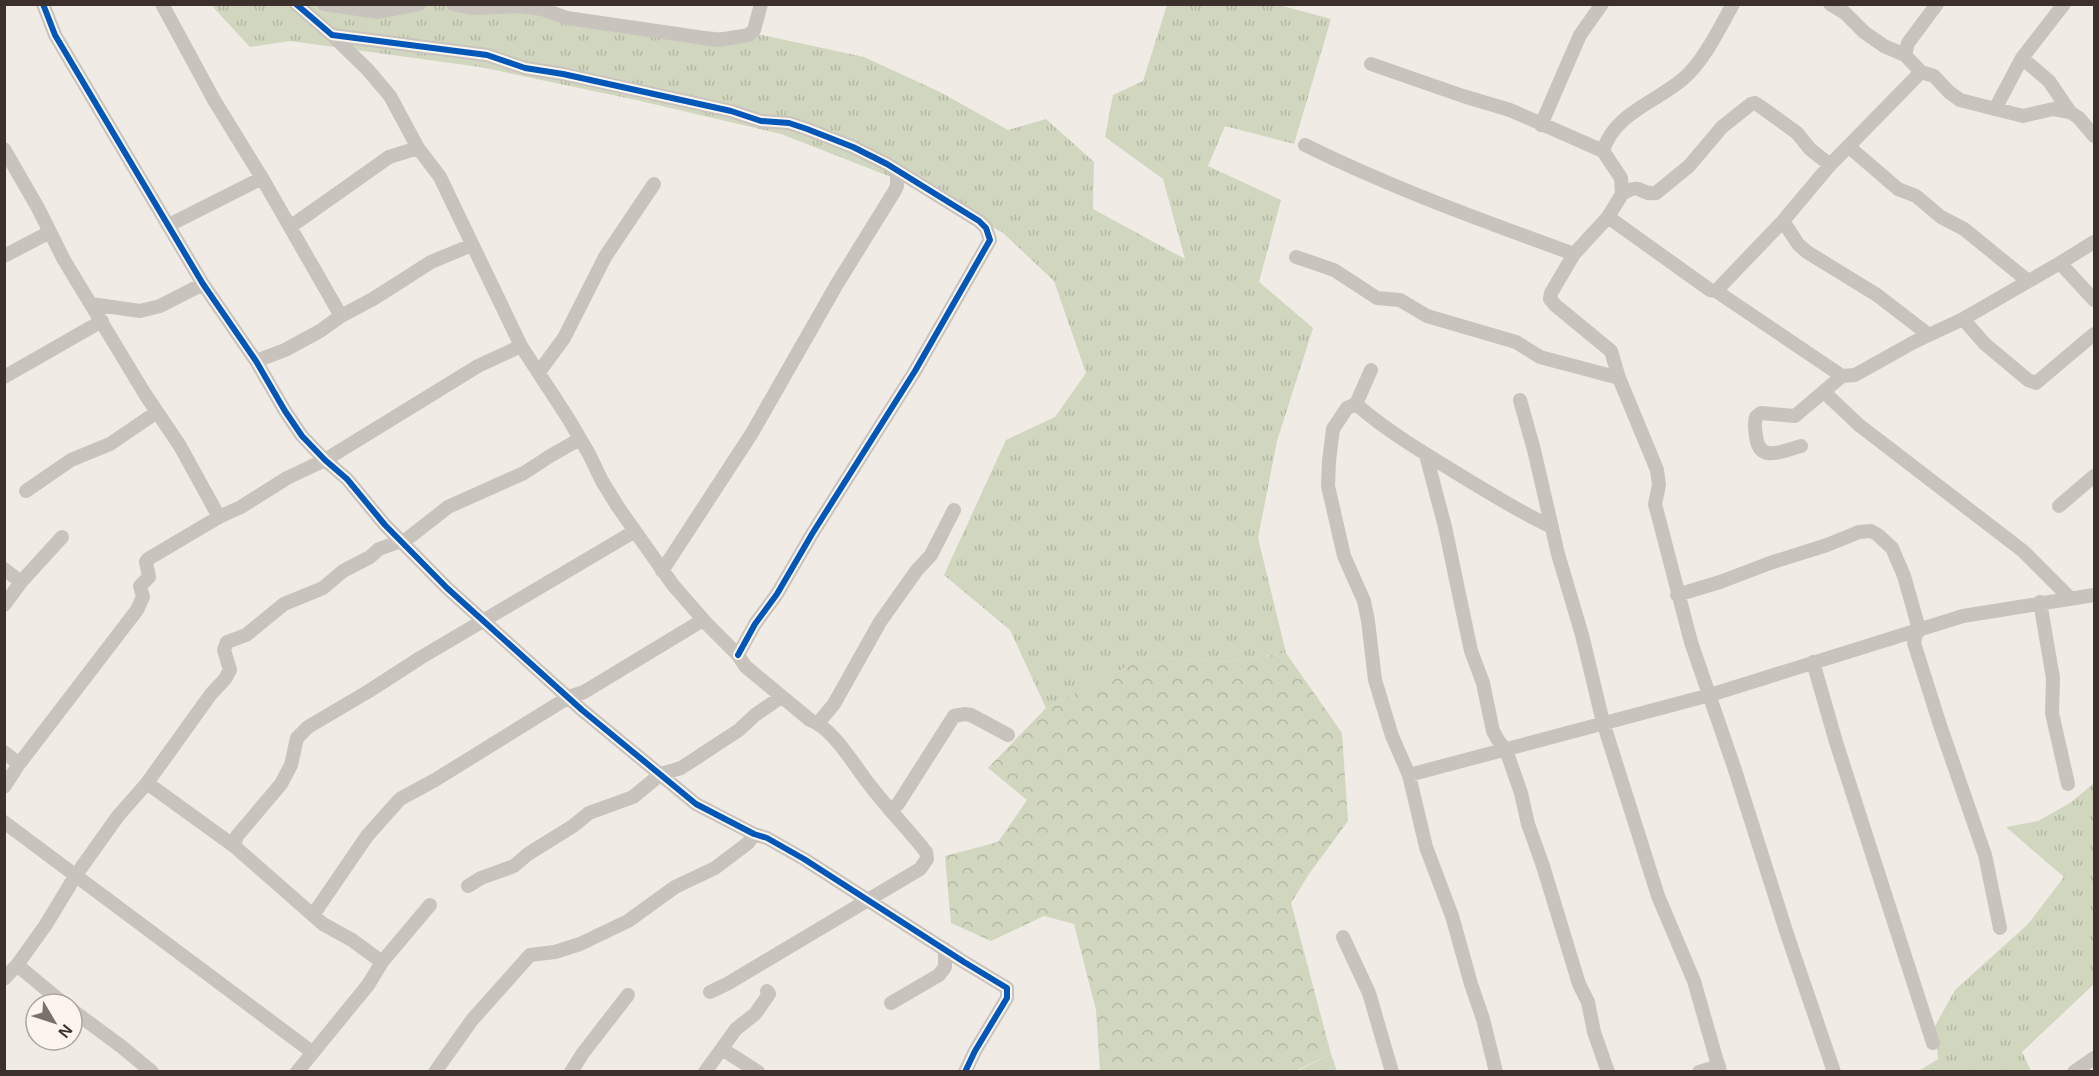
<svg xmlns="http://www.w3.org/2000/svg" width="2099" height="1076" font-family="Arial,sans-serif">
<defs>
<pattern id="grass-tufts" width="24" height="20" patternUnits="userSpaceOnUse" patternTransform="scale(1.5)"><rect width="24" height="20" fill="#d1d6bf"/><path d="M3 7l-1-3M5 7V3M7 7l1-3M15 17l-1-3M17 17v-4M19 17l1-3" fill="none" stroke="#b4b8a4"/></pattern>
<pattern id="forest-crowns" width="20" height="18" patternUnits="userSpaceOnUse" patternTransform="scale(1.5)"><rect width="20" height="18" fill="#d1d6bf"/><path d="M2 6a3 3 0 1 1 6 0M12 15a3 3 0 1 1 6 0" fill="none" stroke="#b4b8a4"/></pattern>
</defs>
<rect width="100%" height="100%" fill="#f0ebe5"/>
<path fill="url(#grass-tufts)" d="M 216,4 L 494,5 L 628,26 L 762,35 L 864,57 L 940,92 L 1008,130 L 1046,119 L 1094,162 L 1093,209 L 1185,259 L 1163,179 L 1105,137 L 1113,95 L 1143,81 L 1167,5 L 1279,5 L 1331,19 L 1294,144 L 1225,126 L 1208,166 L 1281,200 L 1259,282 L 1313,328 L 1277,441 L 1258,538 L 1286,653 L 1225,662 L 1146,657 L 1046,708 L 1010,630 L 944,575 L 1006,440 L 1055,417 L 1086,373 L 1054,281 L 1002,232 L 904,182 L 781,134 L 636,100 L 480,67 L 290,41 L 250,47 L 213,7 Z
M 2094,783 L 2094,984 L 2022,1052 L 2031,1071 L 1917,1072 L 1938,1059 L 1935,1026 L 1955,990 L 2028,924 L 2064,877 L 2006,827 L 2038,821 L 2070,803 Z
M 1331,1054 L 1337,1071 L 1295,1072 Z"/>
<path fill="url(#forest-crowns)" d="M 1286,653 L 1342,733 L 1348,821 L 1309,874 L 1291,903 L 1331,1054 L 1295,1071 L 1100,1071 L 1096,1010 L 1074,924 L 1044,916 L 991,941 L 951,923 L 945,856 L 998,842 L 1027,800 L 988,768 L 1046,708 L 1146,657 L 1225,662 Z"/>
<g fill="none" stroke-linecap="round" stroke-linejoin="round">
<path stroke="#c9c3be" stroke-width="14" d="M 43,4 L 55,35 L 203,284 L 256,361 L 285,411 L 302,436 L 325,460 L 347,479 L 385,525 L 447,588 L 582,710 L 696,804 L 754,834 L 767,838 L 804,859 L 964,962 L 1007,988 L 1007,998 L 975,1051 L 965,1072
M 162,4 L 214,100 L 262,178 L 341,316
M 296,4 L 332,35 L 487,55 L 525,68 L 563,74 L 731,111 L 761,121 L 789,123 L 807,129 L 853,147 L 887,164 L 979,221 L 986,228 L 990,240 L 915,371 L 812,534 L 777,594 L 755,624 L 738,655
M 324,4 L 378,12 L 419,4
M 453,4 L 472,8 L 521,6 L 542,9 L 567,18 L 718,40 L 749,35 L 754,30 L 761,4
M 1830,4 L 1845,13 L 1864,32 L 1884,46 L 1905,55 L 1921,72 L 1934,76 L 1949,92 L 1960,100 L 2023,116 L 2053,109 L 2070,112 L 2079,118 L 2094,136
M 332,35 L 368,70 L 390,96 L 418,148 L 440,177 L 521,346 L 568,418 L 589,454 L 602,481 L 618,507 L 673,585 L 707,624 L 738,655 L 745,666 L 810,720 C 834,729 853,764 869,784 C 887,808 908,829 926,852 L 927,859 L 920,869 L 727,984 L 710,992
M 1905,55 L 1908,43 L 1937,4
M 2022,58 L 2049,81 L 2070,112
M 1371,64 L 1463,96 L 1510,110 L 1603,151
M 1995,109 L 2022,58 L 2064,4
M 1541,125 L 1580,35 L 1602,4
M 1305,145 C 1392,188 1483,221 1574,254
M 1848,146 L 1898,189 L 1916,196 L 1941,217 L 1964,229 L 2028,281
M 4,149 L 38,208 L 64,260 L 145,394 L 180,446 L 219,517
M 1622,194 C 1643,181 1639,196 1656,193 L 1689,166 L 1722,127 L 1751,104 L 1755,103 L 1764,109 L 1797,133 L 1810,149 L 1830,165
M 1608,217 L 1710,290 L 1716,291 L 1783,221 L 1830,165 L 1921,72
M 1783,221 L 1798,244 L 1807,252 L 1877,295 L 1929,335
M 169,225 L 262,178
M 290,227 L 389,157 L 418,148
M 4,256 L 50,232
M 1296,257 L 1334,270 L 1377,298 L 1400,300 L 1427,316 L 1516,342 L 1540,357 L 1619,378 L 1657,470 L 1659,485 L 1655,504 L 1691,642 L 1735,770 L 1787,934 L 1834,1072
M 2060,263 L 2094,300
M 1716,291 L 1842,376
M 91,304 L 140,311 L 160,306 L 203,284
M 1963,319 L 1985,344 L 2028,380 L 2036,383 L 2094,334
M 256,361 L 285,350 L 320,331 L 341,316 L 373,299 L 431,262 L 472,245
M 1371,370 L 1356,404 L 1347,408 L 1333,429 L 1329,461 L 1328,486 L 1344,556 L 1364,601 L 1368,621 L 1375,680 L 1392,736 L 1409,775 L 1426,847 L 1452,916 L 1471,984 L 1483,1019 L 1496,1072
M 539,372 L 564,338 L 605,257 L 654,184
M 4,377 L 102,321
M 1619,378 L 1611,351 L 1555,305 L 1550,299 L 1551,293 L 1574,254 L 1608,217 L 1622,194 L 1621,178 L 1603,151 C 1614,113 1657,102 1684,78 C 1704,61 1720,27 1733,4
M 1824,392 L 1859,425 L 2023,551 L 2071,599
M 1520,400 L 1534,450 L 1558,554 L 1582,635 L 1603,722 L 1658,896 L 1694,981 L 1720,1072
M 1356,404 C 1389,433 1426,454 1463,477 C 1493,495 1521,513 1552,527
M 1801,446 C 1782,451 1759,464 1756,436 C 1755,429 1754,424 1756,417 L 1761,413 L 1795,416 L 1842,376 L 1855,375 L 1914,342 L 1963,319 L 2060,263 L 2094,242
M 1426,455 L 1445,527 L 1471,651 L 1483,683 L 1493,731 L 1498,740 L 1506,750 L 1521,793 L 1528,824 L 1543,866 L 1579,984 L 1588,1002 L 1594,1032 L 1608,1072
M 26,491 L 71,460 L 110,444 L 157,412
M 2059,506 L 2094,476
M 402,543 L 448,507 L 524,473 L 550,456 L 580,439
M 4,569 L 21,582
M 662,571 L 752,433 L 837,284 L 894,192 L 897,186 L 897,172
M 1677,595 L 1720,582 L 1770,563 L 1827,545 L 1859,532 L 1871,531 L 1878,535 L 1892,548 L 1904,576 L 1919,629 L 1915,637 L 1914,643 L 1940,725 L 1985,855 L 2000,928
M 2040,602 L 2053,678 L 2052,713 L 2068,784
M 4,605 L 21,582 L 62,537
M 1813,662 L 1836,742 L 1933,1043
M 818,723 L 834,704 L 880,622 L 917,570 L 931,555 L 954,510
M 4,752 L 19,764 L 4,787
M 19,764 L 137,610 L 143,597 L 140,586 L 149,577 L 146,562 L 148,559 L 219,517 L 241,507 L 287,478 L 325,460 L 478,366 L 521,346
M 1409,775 L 1710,695 L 1963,616 L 2094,595
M 147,783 L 234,846 L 323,924 L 352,940 L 382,962
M 888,807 L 891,809 L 898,804 L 954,716 L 965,714 L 971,715 L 1008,735
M 4,822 L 312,1052
M 234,846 L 237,836 L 281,784 L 291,765 L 297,738 L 308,727 L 369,691 L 420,658 L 635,531
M 468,886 L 481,878 L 514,866 L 528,854 L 573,826 L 589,813 L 633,797 L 661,774 L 681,768 L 739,730 L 755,715 L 781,697
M 313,915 L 367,836 L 400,799 L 435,780 L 569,697 L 584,692 L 703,620
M 1343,937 L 1369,993 L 1392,1072
M 17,965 L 64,1004
M 4,979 L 17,965 L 45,926 L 76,875 L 118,816 L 147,783 L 211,694 L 225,679 L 230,670 L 224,650 L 227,642 L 246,635 L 284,604 L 323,588 L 343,571 L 370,557 L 379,549 L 401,541
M 891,1003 L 939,975 L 945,967 L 945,949
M 72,1010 L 122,1047 L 152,1072
M 722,1049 L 758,1072
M 297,1072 L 368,985 L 382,962 L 430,905
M 435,1072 L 472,1020 L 530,955 L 555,952 L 580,944 L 628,921 L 675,887 L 715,868 L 748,843 L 754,834
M 571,1072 L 583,1053 L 628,995
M 705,1072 L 736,1029 L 755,1014 L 769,994 L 767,991
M 1699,1072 L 1719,1066
M 2074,1072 L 2094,1058"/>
<g stroke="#fbf5ee" stroke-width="10">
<path id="cycleway" d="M 43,4 L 55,35 L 203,284 L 256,361 L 285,411 L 302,436 L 325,460 L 347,479 L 385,525 L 447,588 L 582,710 L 696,804 L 754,834 L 767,838 L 804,859 L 964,962 L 1007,988 L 1007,998 L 975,1051 L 965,1072
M 296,4 L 332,35 L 487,55 L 525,68 L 563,74 L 731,111 L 761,121 L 789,123 L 807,129 L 853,147 L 887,164 L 979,221 L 986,228 L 990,240 L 915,371 L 812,534 L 777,594 L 755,624 L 738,655"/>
</g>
<use href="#cycleway" stroke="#0057b8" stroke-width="6"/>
</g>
<rect width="2099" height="1076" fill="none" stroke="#3b302b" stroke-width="12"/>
<g transform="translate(54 1022) rotate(129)"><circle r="28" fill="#fbf5ee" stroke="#aea6a0" stroke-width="1.5"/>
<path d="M0-4.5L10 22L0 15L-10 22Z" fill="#7a716c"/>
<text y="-9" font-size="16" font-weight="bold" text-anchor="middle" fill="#3b302b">N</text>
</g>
</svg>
